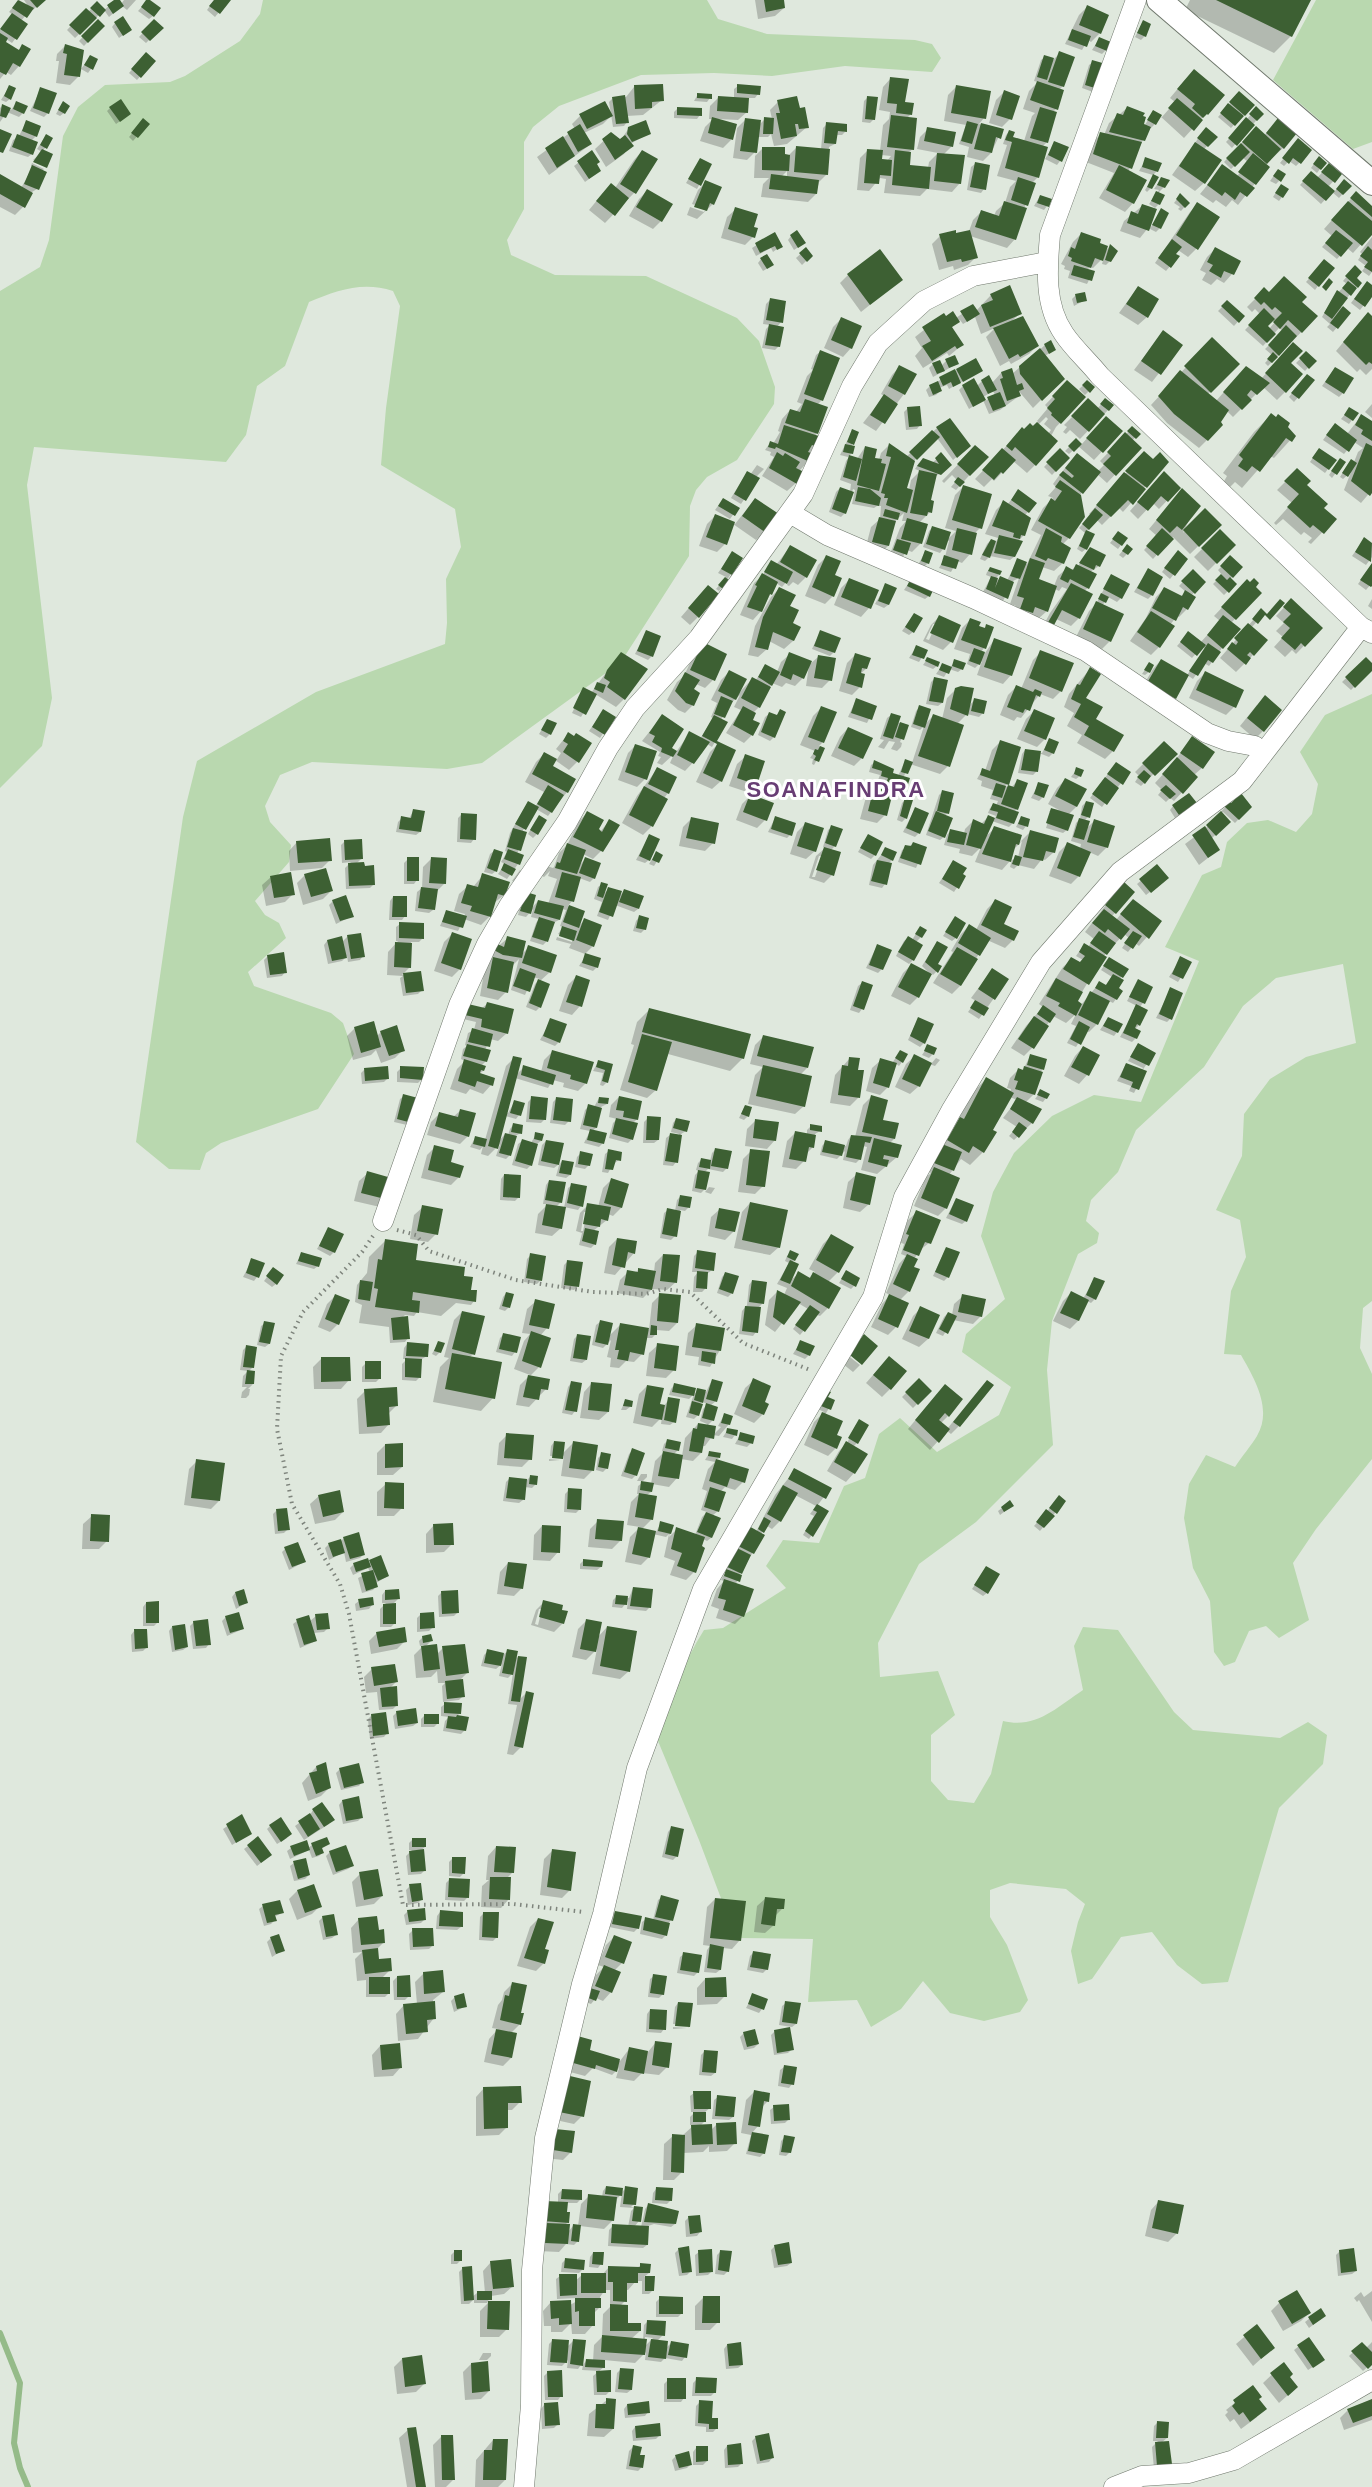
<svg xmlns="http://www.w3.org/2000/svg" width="1372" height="2487" font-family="Helvetica,sans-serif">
<rect width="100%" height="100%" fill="#dfe8dd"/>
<path fill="#b9d8af" d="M 263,0 L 707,0 L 718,19 L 767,34 L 915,40 L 932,44 L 941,58 L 932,72 L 845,66 L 772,76 L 714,73 L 641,75 L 559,106 L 533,127 L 524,142 L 524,209 L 507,240 L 511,255 L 555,275 L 646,276 L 737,318 L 759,341 L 775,387 L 774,404 L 737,460 L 707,477 L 696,490 L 690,506 L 689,556 L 621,662 L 482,763 L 447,769 L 312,762 L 280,775 L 265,806 L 270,822 L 291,845 L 289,862 L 255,901 L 265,915 L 279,923 L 286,938 L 248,972 L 254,986 L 331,1013 L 343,1023 L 354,1054 L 318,1109 L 221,1143 L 206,1153 L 200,1170 L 169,1169 L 136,1142 L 183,817 L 197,761 L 316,692 L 445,644 L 447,623 L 446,579 L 461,547 L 455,509 L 381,465 L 386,408 L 400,306 L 393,291 C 363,281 337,290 309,302 L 285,366 L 257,386 L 246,435 L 226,462 L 34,447 L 27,485 L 52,698 L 42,746 L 0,788 L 0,291 L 40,267 L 49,240 L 63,136 L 78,107 L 105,85 L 170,82 L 185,76 L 240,41 L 260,14 Z
M 1316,0 L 1372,0 L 1372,142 L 1353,149 L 1273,80 Z
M 1372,694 L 1372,1301 L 1363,1308 L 1360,1348 L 1372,1374 L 1372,1459 L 1316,1529 L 1293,1563 L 1309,1620 L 1279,1638 L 1266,1626 L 1249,1631 L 1235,1662 L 1224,1666 L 1214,1652 L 1210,1601 L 1193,1568 L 1184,1518 L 1189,1484 L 1206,1455 L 1235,1467 C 1242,1456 1251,1446 1257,1436 C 1273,1409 1254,1378 1241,1355 L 1224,1354 L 1231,1291 L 1246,1257 L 1240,1220 L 1216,1210 L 1242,1156 L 1244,1114 L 1270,1079 L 1306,1057 L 1356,1043 L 1343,964 L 1276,978 L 1243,1006 L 1204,1067 L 1136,1130 L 1118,1172 L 1091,1200 L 1086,1221 L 1099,1233 L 1097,1243 L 1078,1254 L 1052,1321 L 1047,1370 L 1053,1445 L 976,1522 L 919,1564 L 878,1643 L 880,1677 L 938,1671 L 955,1715 L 931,1735 L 931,1781 L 948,1800 L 974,1803 L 991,1774 L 1003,1721 C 1036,1729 1056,1708 1083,1690 L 1074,1646 L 1083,1627 L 1118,1630 L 1174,1712 L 1193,1730 L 1280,1738 L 1308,1722 L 1327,1735 L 1323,1764 L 1279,1808 L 1228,1982 L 1202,1984 L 1177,1965 L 1152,1932 L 1121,1937 L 1092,1979 L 1078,1984 L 1071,1951 L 1078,1922 L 1085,1904 L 1066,1889 L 1010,1883 L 990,1890 L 990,1917 L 1007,1945 L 1028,2000 L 1020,2012 L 984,2021 L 950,2013 L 923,1981 L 901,2009 L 871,2027 L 857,2000 L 808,2002 L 813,1939 L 736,1938 L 699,1840 L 658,1741 C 670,1703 682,1664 704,1630 L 723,1628 L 786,1588 L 766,1566 L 783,1540 L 819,1543 L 844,1486 L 865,1478 L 879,1434 L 900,1418 L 937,1452 L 999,1415 L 1011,1387 L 962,1352 L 966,1334 L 1005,1299 L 981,1236 L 993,1192 L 1014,1153 L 1052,1116 L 1094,1095 L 1141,1102 L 1199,961 L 1165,947 L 1202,875 L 1221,867 L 1227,842 L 1247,823 L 1268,820 L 1296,832 L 1312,814 L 1318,784 L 1300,752 L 1325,715 Z"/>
<path fill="#0003" fill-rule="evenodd" d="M 19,0 L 28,6 L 24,0 L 43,0 L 33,10 L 31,9 L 21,21 L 25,24 L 15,39 L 12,43 L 6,39 L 4,43 L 18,51 L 22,46 L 19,66 L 11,75 L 6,72 L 0,79 L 0,30 L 12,14 L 9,12 Z
M 116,0 L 121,4 L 124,0 L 136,0 L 127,10 L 122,6 L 109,17 L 104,10 L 75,38 L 67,30 L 86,10 L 88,12 L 97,3 L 104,10 Z
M 148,0 L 153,16 L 149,19 L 138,11 Z
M 214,0 L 229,0 L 215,17 L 207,10 Z
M 755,0 L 782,0 L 784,8 L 775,16 L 758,19 Z
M 1190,0 L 1309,0 L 1291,36 L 1274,53 L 1185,10 Z
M 1087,7 L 1100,33 L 1091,42 L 1088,40 L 1082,50 L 1065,44 L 1079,15 Z
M 98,21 L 103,26 L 84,46 L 79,41 Z
M 154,21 L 161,28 L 146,43 L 139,37 Z
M 1143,22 L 1145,36 L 1141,40 L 1135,37 Z
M 115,23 L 130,30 L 119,38 L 112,27 Z
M 1099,39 L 1106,50 L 1102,54 L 1092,50 Z
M 65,46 L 78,77 L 70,85 L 56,83 L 59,61 L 56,61 L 57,54 Z
M 1060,53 L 1063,86 L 1059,90 L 1056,109 L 1053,112 L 1047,142 L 1042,147 L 1038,177 L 1032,183 L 1015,239 L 1007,248 L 970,236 L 976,257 L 968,265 L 954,270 L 953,266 L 939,270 L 932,244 L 940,236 L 969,231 L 973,220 L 981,212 L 994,216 L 996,211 L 1005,203 L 1010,187 L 1016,181 L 997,176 L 1007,145 L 1003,144 L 1006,135 L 1009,132 L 1013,133 L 1010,143 L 1014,138 L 1024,141 L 1032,116 L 1035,113 L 1023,109 L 1029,91 L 1038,82 L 1034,81 L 1041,60 L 1045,57 L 1053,60 Z
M 146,54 L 154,61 L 137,80 L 129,73 Z
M 90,57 L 91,69 L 88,73 L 81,69 Z
M 1093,62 L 1104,65 L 1093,92 L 1082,88 L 1089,65 Z
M 891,78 L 910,115 L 906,119 L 913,149 L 909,152 L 908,167 L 928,168 L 929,162 L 938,153 L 917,149 L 920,137 L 928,129 L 952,146 L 943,155 L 960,183 L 952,192 L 927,189 L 920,196 L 884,193 L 886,179 L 880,178 L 869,191 L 857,190 L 860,158 L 868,150 L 880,151 L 883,125 L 889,119 L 890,112 L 879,110 L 883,87 ZM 881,155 L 891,156 L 887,161 L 880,160 Z
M 1186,79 L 1223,95 L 1184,138 L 1160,116 L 1155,124 L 1151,128 L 1149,127 L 1128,172 L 1145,181 L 1133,203 L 1125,212 L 1099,198 L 1114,173 L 1086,162 L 1093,142 L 1101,134 L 1104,135 L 1109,123 L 1127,108 L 1143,128 L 1153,112 L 1162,117 L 1175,102 L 1170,98 Z
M 738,86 L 758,94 L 755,98 L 747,98 L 747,112 L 738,120 L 718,119 L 731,140 L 723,148 L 700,141 L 705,127 L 713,119 L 709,119 L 710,106 L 718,98 L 734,99 L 734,89 Z
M 9,87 L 10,99 L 6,102 L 1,100 Z
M 634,87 L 662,100 L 643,115 L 627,116 L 627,122 L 624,126 L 613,127 L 609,102 L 613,98 L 626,97 Z
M 956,87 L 984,118 L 979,124 L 1002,130 L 991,153 L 983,161 L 967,157 L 969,147 L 959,144 L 966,125 L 944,121 L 948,95 Z
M 41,89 L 48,113 L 44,117 L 30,111 Z
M 1004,92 L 1010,119 L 1002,127 L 989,123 L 996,100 Z
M 1239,93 L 1253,105 L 1231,128 L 1218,117 Z
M 698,94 L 710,98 L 707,102 L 694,101 Z
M 868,97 L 874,119 L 870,123 L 862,122 L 864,101 Z
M 778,102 L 807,127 L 787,144 L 774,146 L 771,134 L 768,137 L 757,137 L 755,156 L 755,152 L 747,160 L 733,158 L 737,128 L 746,119 L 760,124 L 765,119 L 772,119 L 770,110 Z
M 16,103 L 23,113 L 19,117 L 7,112 L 0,122 L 0,108 L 2,106 L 11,110 Z
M 60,107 L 64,113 L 60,116 L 56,114 Z
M 110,108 L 126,117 L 116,124 L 107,111 Z
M 678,108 L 700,115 L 697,119 L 674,118 L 674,112 Z
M 1256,109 L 1262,114 L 1232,148 L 1226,142 Z
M 580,116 L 611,116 L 603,124 L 584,133 L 590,144 L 587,147 L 549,175 L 537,157 L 575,129 L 572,124 Z
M 26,122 L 36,136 L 31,141 L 32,154 L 28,157 L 9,151 L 13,140 L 19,136 Z
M 140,124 L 148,124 L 133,141 L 129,137 Z
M 827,124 L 845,132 L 842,135 L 836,135 L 835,144 L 829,147 L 827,174 L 819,182 L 816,194 L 808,202 L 761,197 L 763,184 L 769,178 L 754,178 L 755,156 L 763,148 L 788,156 L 796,148 L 821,149 L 823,128 ZM 787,171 L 787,178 L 781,177 Z
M 629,128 L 650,133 L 630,144 L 624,154 L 606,167 L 595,149 L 611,134 L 620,141 Z
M 1270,128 L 1283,148 L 1265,165 L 1268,167 L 1238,205 L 1232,200 L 1226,207 L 1216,200 L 1213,203 L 1200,194 L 1223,166 L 1235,179 L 1248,162 L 1243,158 L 1231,169 L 1224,162 L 1248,136 L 1264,136 Z
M 1202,133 L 1216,137 L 1204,149 L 1204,183 L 1195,191 L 1172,175 Z
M 51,139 L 43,151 L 46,166 L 33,160 L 42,152 L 37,149 L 43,140 Z
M 1055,143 L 1060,161 L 1057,165 L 1045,159 Z
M 1295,144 L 1299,163 L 1296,166 L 1289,161 L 1284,166 L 1280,163 Z
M 642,151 L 656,160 L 634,193 L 605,223 L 589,210 L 603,193 L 615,188 L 634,160 Z
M 592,152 L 596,174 L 585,182 L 574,166 Z
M 1146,159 L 1157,171 L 1153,175 L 1139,171 Z
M 700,160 L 710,165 L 697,189 L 686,183 Z
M 1316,161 L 1320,169 L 1317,173 L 1311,168 Z
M 32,163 L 44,169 L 42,171 L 45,173 L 37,189 L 32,192 L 23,207 L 15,215 L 0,207 L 0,176 L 21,188 L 33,167 L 31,166 Z
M 975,164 L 984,189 L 981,193 L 967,190 L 971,167 Z
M 1329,165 L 1340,174 L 1328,187 L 1334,192 L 1344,181 L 1350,186 L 1339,198 L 1332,192 L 1321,204 L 1300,185 L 1311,173 L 1317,178 Z
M 1275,174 L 1279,181 L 1276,184 L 1270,181 Z
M 1154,176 L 1151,188 L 1147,192 L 1145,190 Z
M 1161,179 L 1164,187 L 1158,193 L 1159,204 L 1155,208 L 1149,204 L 1159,190 L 1154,189 Z
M 706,182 L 713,204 L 697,219 L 687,215 L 690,207 L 704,212 L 706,209 L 692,204 L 698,190 Z
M 1278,189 L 1282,197 L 1279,201 L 1273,197 Z
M 647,191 L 661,221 L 653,229 L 629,216 L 639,199 Z
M 1356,193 L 1372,208 L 1372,232 L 1353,253 L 1347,248 L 1337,259 L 1322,247 L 1332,236 L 1324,229 Z
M 1040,196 L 1047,206 L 1044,210 L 1034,206 Z
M 1177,199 L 1188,203 L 1181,211 L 1178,209 L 1180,207 L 1174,203 Z
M 1198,204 L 1196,249 L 1188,257 L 1178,250 L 1174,254 L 1178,257 L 1166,271 L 1155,263 L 1190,212 Z
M 1142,206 L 1151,227 L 1161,210 L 1167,213 L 1160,228 L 1156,232 L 1148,228 L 1140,238 L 1120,231 L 1124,221 Z
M 736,209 L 753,237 L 745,245 L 721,238 L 727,217 Z
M 774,234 L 781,246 L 773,252 L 771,248 L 756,256 L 752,248 Z
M 1081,234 L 1098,244 L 1104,253 L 1110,246 L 1110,261 L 1106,265 L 1102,264 L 1104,257 L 1093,268 L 1090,267 L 1087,270 L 1093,272 L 1087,284 L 1068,278 L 1070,271 L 1064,269 L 1065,266 L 1061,264 L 1073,242 Z
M 791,236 L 800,246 L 794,250 L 788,240 Z
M 1372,237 L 1372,272 L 1369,276 L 1362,271 L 1366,266 L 1358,260 L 1362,254 L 1360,252 Z
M 806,249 L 811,256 L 802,265 L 796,258 Z
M 1215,249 L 1232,274 L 1224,283 L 1217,279 L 1211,285 L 1202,280 L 1206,273 L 1200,270 L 1207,257 Z
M 761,259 L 768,268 L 763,271 L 758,263 Z
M 1321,265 L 1318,286 L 1315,290 L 1306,282 Z
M 1355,267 L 1355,278 L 1360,283 L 1340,306 L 1349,313 L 1333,332 L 1327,327 L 1330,324 L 1322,317 L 1334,296 L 1347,284 L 1343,281 Z
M 848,275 L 901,280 L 861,312 L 840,283 Z
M 1372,285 L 1372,295 L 1360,310 L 1351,303 L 1363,287 Z
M 1138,287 L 1147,317 L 1138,325 L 1119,313 Z
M 1264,290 L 1269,294 L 1300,302 L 1316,317 L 1268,366 L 1265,363 L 1272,355 L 1265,349 L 1283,331 L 1279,328 L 1263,346 L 1245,330 L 1260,314 L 1255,309 L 1252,312 L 1247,307 ZM 1272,320 L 1275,322 L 1269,329 L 1266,326 Z
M 991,295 L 1020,313 L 1011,322 L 1037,346 L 1029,354 L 1011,364 L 1009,361 L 1000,366 L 986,337 L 995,328 L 981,334 L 975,317 L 963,324 L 960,320 L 951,328 L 962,345 L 949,356 L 947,353 L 923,368 L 915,356 L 922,348 L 915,337 L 943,315 L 945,318 L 956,318 L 973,306 L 976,311 Z
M 1076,295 L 1085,300 L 1074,306 L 1072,299 Z
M 770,300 L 781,322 L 777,327 L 778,347 L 775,350 L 762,348 L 766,329 L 770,325 L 763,324 L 766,304 Z
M 1227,302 L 1243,316 L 1234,326 L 1218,311 Z
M 1372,318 L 1372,369 L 1366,375 L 1360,369 L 1357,372 L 1336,351 L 1360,322 Z
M 841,319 L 851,348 L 843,357 L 824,348 L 833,327 Z
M 1163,332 L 1181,345 L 1152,382 L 1134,370 Z
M 1212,339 L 1238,364 L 1207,395 L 1216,401 L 1238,376 L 1261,379 L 1285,352 L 1289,364 L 1285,392 L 1277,400 L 1263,387 L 1233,417 L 1227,411 L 1220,422 L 1222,425 L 1199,448 L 1167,423 L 1151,405 Z
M 1045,345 L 1054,350 L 1045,356 L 1063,378 L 1033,408 L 1017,389 L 1019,396 L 1000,410 L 989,414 L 983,400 L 969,409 L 959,390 L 963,386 L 977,386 L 982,381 L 992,383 L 1001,373 L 1012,374 ZM 993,391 L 995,395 L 985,401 L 980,399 Z
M 820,352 L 822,400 L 817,405 L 817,433 L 814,437 L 816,446 L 809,454 L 809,461 L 799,471 L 796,483 L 787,491 L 762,476 L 774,457 L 770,455 L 771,452 L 765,450 L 770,443 L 773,444 L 780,432 L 778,431 L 782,419 L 790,410 L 796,412 L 802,404 L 797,402 L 807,376 L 813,370 L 811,369 L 816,355 Z
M 1306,353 L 1314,361 L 1305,371 L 1296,363 Z
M 946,361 L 957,364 L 933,377 L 929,368 L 933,364 L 941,366 Z
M 900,366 L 904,394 L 876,431 L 863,423 L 884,396 L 881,394 L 892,375 Z
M 1335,368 L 1343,393 L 1339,397 L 1322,386 Z
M 957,370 L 981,371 L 949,389 L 947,385 L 939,388 L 940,391 L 936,395 L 929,397 L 926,390 L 930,386 Z
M 1303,379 L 1313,380 L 1294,402 L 1289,397 Z
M 1067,382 L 1084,398 L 1056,427 L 1035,465 L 1027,473 L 1013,461 L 994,481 L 992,479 L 984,487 L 975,479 L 1014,438 L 1038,422 L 1037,421 L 1048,408 L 1045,405 ZM 1046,417 L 1048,419 L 1044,424 L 1051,430 L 1048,434 L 1038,425 Z
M 1087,382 L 1093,387 L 1085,395 L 1079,389 Z
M 1105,400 L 1112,406 L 1080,439 L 1070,430 L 1066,434 L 1063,432 L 1067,427 L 1064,425 L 1080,409 L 1097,409 Z
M 1372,404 L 1372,418 L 1365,412 Z
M 908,408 L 920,425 L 917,429 L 906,430 L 904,412 Z
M 1346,413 L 1352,420 L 1349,424 L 1341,419 Z
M 1271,415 L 1294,436 L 1274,458 L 1270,456 L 1242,488 L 1235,482 L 1229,488 L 1223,483 L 1227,476 L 1223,473 L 1254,432 Z
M 1361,416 L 1372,426 L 1372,490 L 1361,503 L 1344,490 L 1351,472 L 1343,479 L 1340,477 L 1348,464 L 1354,462 L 1358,452 L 1363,448 L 1354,442 L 1344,454 L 1323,440 L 1331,429 L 1347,434 Z
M 1098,426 L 1121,431 L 1094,460 L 1078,446 L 1069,454 L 1065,451 L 1076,440 L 1081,445 Z
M 937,428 L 969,446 L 953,460 L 937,438 L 913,462 L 906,489 L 909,490 L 911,480 L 920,471 L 915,469 L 919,463 L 932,463 L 941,455 L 950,465 L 935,477 L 930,501 L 930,512 L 919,523 L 926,525 L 920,544 L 912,552 L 907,550 L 902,558 L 890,554 L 900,528 L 906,521 L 902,521 L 904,513 L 894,522 L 888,546 L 880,554 L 865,550 L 871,527 L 880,519 L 881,506 L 877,506 L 874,508 L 852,504 L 855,490 L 853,489 L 845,513 L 841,517 L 829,512 L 836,492 L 840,488 L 850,492 L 851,484 L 840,480 L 846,461 L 849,457 L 857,459 L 865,447 L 873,459 L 879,460 L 881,453 L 889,445 L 906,457 Z
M 1132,428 L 1138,434 L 1132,441 L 1140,448 L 1107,483 L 1097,474 L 1080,495 L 1069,538 L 1062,545 L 1063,563 L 1054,571 L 1042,567 L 1037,580 L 1054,586 L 1058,576 L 1067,568 L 1071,570 L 1078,566 L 1087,553 L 1099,566 L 1090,572 L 1088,588 L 1084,591 L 1079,618 L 1071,626 L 1056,619 L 1040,632 L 1050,613 L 1067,589 L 1062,587 L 1059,591 L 1055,589 L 1047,611 L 1038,619 L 1013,617 L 1016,606 L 1010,604 L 1019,578 L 1013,581 L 1003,601 L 983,592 L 991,577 L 986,575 L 987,572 L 990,569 L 999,575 L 995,579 L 1007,581 L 1017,560 L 1027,564 L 1041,535 L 1031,530 L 1043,508 L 1053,498 L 1048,496 L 1056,487 L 1053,484 L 1058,477 L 1069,463 L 1098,471 L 1104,465 L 1100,461 Z
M 852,431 L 852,453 L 848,457 L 840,455 Z
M 975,447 L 986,457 L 956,490 L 951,487 L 957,480 L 952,475 L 944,483 L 942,481 Z
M 1060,450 L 1068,458 L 1052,475 L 1044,467 Z
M 1144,453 L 1153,461 L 1167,462 L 1123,512 L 1119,508 L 1102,525 L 1097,520 L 1086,532 L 1086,549 L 1082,552 L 1077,549 L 1085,533 L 1079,528 L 1091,515 L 1089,514 Z
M 1316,453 L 1328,469 L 1325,473 L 1310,462 Z
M 1337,463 L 1335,474 L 1332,478 L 1329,475 Z
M 757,465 L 764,469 L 755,478 L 758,479 L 741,504 L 731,498 L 744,477 L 750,475 Z
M 1289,478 L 1305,485 L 1322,508 L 1335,519 L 1311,544 L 1308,542 L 1312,538 L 1304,532 L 1301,535 L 1283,519 L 1276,525 L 1274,523 L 1292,503 L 1277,490 Z
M 1156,481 L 1179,488 L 1159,509 L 1153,503 L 1138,519 L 1130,511 Z
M 963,487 L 980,528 L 976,532 L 970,554 L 962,563 L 957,561 L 951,572 L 939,568 L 945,557 L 949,541 L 947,540 L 956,531 L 945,528 L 955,495 Z
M 1015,495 L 1028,512 L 1024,516 L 1024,535 L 1018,541 L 1014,557 L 1010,560 L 990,556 L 985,561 L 980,559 L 987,544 L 991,540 L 996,542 L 998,538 L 985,534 L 996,510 L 1004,502 L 1007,505 Z
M 723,499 L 738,508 L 730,519 L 715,510 Z
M 755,499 L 765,532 L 756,540 L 733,524 L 725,544 L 717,552 L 699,546 L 707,524 L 715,516 L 735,524 Z
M 1174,499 L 1188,522 L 1183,533 L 1205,510 L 1220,525 L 1190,554 L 1173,537 L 1153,559 L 1144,550 L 1157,536 L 1149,529 Z
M 933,527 L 943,549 L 940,553 L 923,547 L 929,531 Z
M 1220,531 L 1234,545 L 1208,571 L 1194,557 Z
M 1115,537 L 1121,545 L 1118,549 L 1110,543 Z
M 1364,539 L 1372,545 L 1372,557 L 1366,565 L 1352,556 Z
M 790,547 L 806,577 L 798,585 L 793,582 L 789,586 L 787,585 L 789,579 L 782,587 L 776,583 L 762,610 L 753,620 L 740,615 L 754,583 L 763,575 L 768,565 L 776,565 Z
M 1124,549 L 1127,554 L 1123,558 L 1119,555 Z
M 925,552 L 928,563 L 924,567 L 918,565 Z
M 732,553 L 731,574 L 719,591 L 716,589 L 726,577 L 718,573 Z
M 1174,556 L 1186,559 L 1170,579 L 1162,572 Z
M 826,557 L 833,596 L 825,604 L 805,596 L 818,565 Z
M 1231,557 L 1241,568 L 1230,579 L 1235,584 L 1224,595 L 1213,584 L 1222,575 L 1218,570 Z
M 1372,564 L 1372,583 L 1366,590 L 1358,584 Z
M 1148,570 L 1152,595 L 1148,599 L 1134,592 Z
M 1193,571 L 1204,582 L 1191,596 L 1187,609 L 1179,617 L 1177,616 L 1170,625 L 1159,647 L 1151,655 L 1130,641 L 1146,618 L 1156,597 L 1164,589 L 1180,597 L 1186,592 L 1179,586 Z
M 1111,576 L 1121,598 L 1117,602 L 1108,597 L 1102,606 L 1110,641 L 1102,649 L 1076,637 L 1089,611 L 1096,604 Z
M 912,578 L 929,596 L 925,599 L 904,590 Z
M 849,580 L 877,591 L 869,608 L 861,617 L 834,605 L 841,588 Z
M 1247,581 L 1260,593 L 1231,623 L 1222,648 L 1212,662 L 1209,666 L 1204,663 L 1193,679 L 1187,675 L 1174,698 L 1166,706 L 1140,691 L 1153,669 L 1161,660 L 1187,675 L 1205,649 L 1203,646 L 1192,658 L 1177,646 L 1185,637 L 1200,643 L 1220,621 L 1214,616 Z
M 886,585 L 888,605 L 884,608 L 875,604 Z
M 779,589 L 788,606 L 791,623 L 799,628 L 793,641 L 784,649 L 769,641 L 767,649 L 758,657 L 748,655 L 755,626 L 771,597 Z
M 700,595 L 698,617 L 690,625 L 681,617 Z
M 1372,599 L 1372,609 L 1368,606 Z
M 1291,600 L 1321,628 L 1296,654 L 1292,650 L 1285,657 L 1274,647 L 1283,637 L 1276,631 L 1284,623 L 1276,616 Z
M 1261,611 L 1265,613 L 1251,628 L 1253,655 L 1236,672 L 1220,658 Z
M 914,615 L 913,632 L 909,635 L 902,631 Z
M 939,617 L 951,642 L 943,650 L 923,641 L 931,625 ZM 933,624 L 936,624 L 929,640 L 926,639 Z
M 970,620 L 983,629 L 987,626 L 984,648 L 981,652 L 985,653 L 994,640 L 1011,675 L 1003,684 L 977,675 L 982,661 L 975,668 L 967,664 L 970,654 L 954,649 L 962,628 Z
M 646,632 L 652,656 L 648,660 L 635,654 Z
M 820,632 L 834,652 L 830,656 L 812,649 Z
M 703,644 L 713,680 L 705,688 L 696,684 L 692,690 L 693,705 L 685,713 L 678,710 L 667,700 L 677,682 L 684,676 L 695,652 Z
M 916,647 L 926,651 L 919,662 L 909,658 Z
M 1041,652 L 1061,691 L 1053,699 L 1040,694 L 1021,718 L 1017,717 L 1014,721 L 1000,715 L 1008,695 L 1016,687 L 1021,689 L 1033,660 Z
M 790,654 L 803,678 L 795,686 L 786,683 L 782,687 L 772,683 L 759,707 L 753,713 L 751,720 L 752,735 L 744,743 L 726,733 L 741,710 L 734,707 L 740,695 L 730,704 L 721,720 L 726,723 L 712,747 L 707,744 L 702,753 L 685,771 L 670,763 L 674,754 L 662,765 L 657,763 L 661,757 L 658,756 L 660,752 L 642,741 L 662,716 L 670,748 L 676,752 L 690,733 L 700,739 L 713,718 L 711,717 L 717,703 L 711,700 L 721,680 L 729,672 L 739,693 L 752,679 L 755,681 L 766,666 L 777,672 L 781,662 Z
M 855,655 L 866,669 L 860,674 L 860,687 L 852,695 L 839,691 L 847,663 Z
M 818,657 L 830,680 L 822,688 L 806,686 L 809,665 Z
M 928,658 L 937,666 L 933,669 L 923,665 Z
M 1366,659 L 1372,669 L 1351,690 L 1342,682 Z
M 955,661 L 962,669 L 958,672 L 949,669 L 944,677 L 936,674 L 943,664 L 950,668 Z
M 614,662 L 624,699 L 616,707 L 595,694 L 581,717 L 572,713 L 583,691 L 591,693 Z
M 1149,664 L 1149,672 L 1145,675 L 1142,674 Z
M 1090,669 L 1084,699 L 1113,751 L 1105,759 L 1077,743 L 1082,735 L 1067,726 L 1074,713 L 1064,707 L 1069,694 Z
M 1205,673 L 1242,690 L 1234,707 L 1226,715 L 1189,698 L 1197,681 Z
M 934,679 L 942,703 L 938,706 L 926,704 L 931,682 Z
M 956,689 L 969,706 L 975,699 L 983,713 L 979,717 L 967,714 L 957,724 L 948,766 L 940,774 L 910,764 L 903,778 L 903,793 L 900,797 L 891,794 L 885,815 L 877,823 L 860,819 L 866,797 L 874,789 L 882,791 L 886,781 L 878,780 L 880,775 L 869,772 L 871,765 L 875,762 L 891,774 L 898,776 L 905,761 L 912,763 L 924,726 L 920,730 L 911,727 L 916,711 L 920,707 L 924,725 L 933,716 L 942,719 L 947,698 Z
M 856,700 L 875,707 L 867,723 L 848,717 Z
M 1257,705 L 1263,731 L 1255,739 L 1240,726 Z
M 821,708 L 835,713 L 822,743 L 819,746 L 823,749 L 814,765 L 812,764 L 813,759 L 810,758 L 815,751 L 800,745 L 813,716 Z
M 603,711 L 614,717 L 600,738 L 589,731 Z
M 780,711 L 774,737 L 770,741 L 758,735 L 765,717 L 769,714 L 776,716 Z
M 1034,711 L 1045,739 L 1037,747 L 1017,739 L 1026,719 Z
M 891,715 L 897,722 L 907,726 L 900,742 L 902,743 L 901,747 L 897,751 L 891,749 L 895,742 L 889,741 L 884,749 L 878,747 L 884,740 L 880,739 L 887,718 Z
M 548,720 L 550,734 L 546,738 L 539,734 Z
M 848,728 L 862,758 L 854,766 L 831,756 L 840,737 Z
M 568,734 L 577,762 L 569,770 L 555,760 L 551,767 L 567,792 L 548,816 L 536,809 L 522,832 L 525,833 L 517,854 L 518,864 L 507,879 L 498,874 L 505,864 L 501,862 L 507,852 L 505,851 L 510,833 L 525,807 L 535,807 L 544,792 L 525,782 L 536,762 L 544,754 L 556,761 L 561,753 L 556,749 Z
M 1192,738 L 1202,768 L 1194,775 L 1196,777 L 1174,801 L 1170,798 L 1166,802 L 1158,795 L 1162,790 L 1155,783 L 1174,762 Z
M 1049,740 L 1053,753 L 1049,757 L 1039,753 L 1036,772 L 1033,775 L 1018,773 L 1022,754 L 1025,750 L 1042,753 Z
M 1000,742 L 1008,784 L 1005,786 L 1011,788 L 1017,781 L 1017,809 L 1014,812 L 1013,823 L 1009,827 L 992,821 L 985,837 L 995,828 L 1018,844 L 1030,832 L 1054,852 L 1045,860 L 1042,859 L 1034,869 L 1018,865 L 1014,869 L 1010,867 L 1012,860 L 1018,857 L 1022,841 L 1013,850 L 1010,861 L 1002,870 L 975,862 L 981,847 L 972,856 L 959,853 L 960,849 L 944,845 L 947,835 L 950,831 L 964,834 L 965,829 L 973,821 L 981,824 L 988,817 L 994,820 L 996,816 L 988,813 L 990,808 L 993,805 L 996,806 L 998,801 L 990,799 L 993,790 L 981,786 L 982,781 L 977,779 L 982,770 L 985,771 L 992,750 Z
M 1164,743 L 1175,754 L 1141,786 L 1135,782 L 1139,776 L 1135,772 Z
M 718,744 L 721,781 L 712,789 L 696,782 L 710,752 Z
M 636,745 L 645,779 L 637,787 L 618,780 L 628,753 Z
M 746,756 L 755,784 L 747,792 L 729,786 L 737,764 Z
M 1113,767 L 1129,773 L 1102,807 L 1090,798 Z
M 657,769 L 668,793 L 664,798 L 666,799 L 651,827 L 643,835 L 622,823 L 637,796 Z
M 1077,769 L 1080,776 L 1076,779 L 1071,777 Z
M 1065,780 L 1085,790 L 1076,807 L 1068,815 L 1067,830 L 1063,833 L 1046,828 L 1051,812 L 1049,812 L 1052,809 L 1059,810 L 1048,804 L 1057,788 Z
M 1039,783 L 1043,797 L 1039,801 L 1031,798 Z
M 942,792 L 948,813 L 944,816 L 944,837 L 940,840 L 926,835 L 939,795 Z
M 1241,795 L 1250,807 L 1235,823 L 1223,812 L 1221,813 L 1229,822 L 1211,839 L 1218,850 L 1199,865 L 1185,844 L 1205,829 L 1229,803 L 1231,805 Z
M 750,796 L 765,820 L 757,828 L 736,820 L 742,804 Z
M 906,799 L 906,818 L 902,822 L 897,820 L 902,803 Z
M 1086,802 L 1088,817 L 1084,821 L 1086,829 L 1094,821 L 1107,847 L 1098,856 L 1089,852 L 1079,876 L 1071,884 L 1049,876 L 1059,852 L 1067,844 L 1080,849 L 1081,844 L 1071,841 L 1076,823 L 1080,819 L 1082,806 Z
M 1173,806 L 1191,806 L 1175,818 L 1170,810 Z
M 915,809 L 919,833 L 915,837 L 903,832 Z
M 413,811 L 420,832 L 416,835 L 396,832 L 398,822 L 402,818 L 409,819 Z
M 587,813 L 600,832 L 609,821 L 601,851 L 593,859 L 583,854 L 579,866 L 585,859 L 594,878 L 590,882 L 579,878 L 572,901 L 568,906 L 583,912 L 578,927 L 584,920 L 593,946 L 585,954 L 569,948 L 571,944 L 556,940 L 557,937 L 572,942 L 572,939 L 558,934 L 563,927 L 560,926 L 566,910 L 562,909 L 559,920 L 553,923 L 546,942 L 543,945 L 530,941 L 536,923 L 539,919 L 531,917 L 533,909 L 526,917 L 518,915 L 522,898 L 531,909 L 538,901 L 548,904 L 557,879 L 548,876 L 550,871 L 544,877 L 540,875 L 547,866 L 553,868 L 554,867 L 559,853 L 567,845 L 579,821 Z
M 461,815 L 474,839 L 471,843 L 457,842 L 458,818 Z
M 1021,817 L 1026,826 L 1023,830 L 1016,827 Z
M 775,818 L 790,835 L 787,838 L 768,832 Z
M 691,819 L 713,843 L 705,851 L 679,846 L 683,827 Z
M 536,820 L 537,834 L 533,838 L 528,834 Z
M 806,823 L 815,851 L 806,859 L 790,854 L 797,832 Z
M 832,827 L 835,846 L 831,850 L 832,875 L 824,883 L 809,878 L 816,856 L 825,848 L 823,847 L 828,830 ZM 819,856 L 822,856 L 815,877 L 812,877 Z
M 649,836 L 649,860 L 645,863 L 636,860 Z
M 868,836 L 875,855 L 871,859 L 858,852 Z
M 297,842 L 330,860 L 322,868 L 290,871 L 289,851 Z
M 344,842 L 362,858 L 356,864 L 374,884 L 370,888 L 346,889 L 345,868 L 351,862 L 342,863 L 341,845 Z
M 913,844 L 925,848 L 916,868 L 898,862 L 902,850 Z
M 886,849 L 892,860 L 888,864 L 885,884 L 882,888 L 869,885 L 873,865 Z
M 494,851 L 496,871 L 492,874 L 484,872 L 490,854 Z
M 656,853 L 661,855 L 654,866 L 649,864 Z
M 408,859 L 417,880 L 414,884 L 404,884 L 404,863 Z
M 431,859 L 445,883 L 437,891 L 433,910 L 429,913 L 415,911 L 417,892 L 422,888 L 423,867 Z
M 953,862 L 964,877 L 954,892 L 939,883 Z
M 1157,867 L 1163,882 L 1146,895 L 1137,884 Z
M 520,870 L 525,873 L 518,884 L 512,881 Z
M 305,875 L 331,891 L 323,899 L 303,905 L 297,883 Z
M 483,875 L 504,895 L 494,903 L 490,916 L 481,925 L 464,919 L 458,931 L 440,926 L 446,912 L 464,917 L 465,914 L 454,911 L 459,894 L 468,886 L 473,887 Z
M 271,877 L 293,894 L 285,902 L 266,906 L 262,885 Z
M 602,884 L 603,894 L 609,889 L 619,896 L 624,891 L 638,909 L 634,912 L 615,905 L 608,920 L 597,916 L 602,902 L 594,899 L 598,887 Z
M 1116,892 L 1115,913 L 1111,917 L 1116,920 L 1125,909 L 1160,922 L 1139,946 L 1135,943 L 1128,952 L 1122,948 L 1129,938 L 1124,934 L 1103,957 L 1076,1002 L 1081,1005 L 1096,987 L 1105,986 L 1112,977 L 1101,970 L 1106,963 L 1127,969 L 1120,979 L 1116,999 L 1113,1003 L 1109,1001 L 1097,1024 L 1089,1032 L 1086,1031 L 1076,1047 L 1067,1043 L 1076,1026 L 1071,1024 L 1076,1014 L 1066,1023 L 1053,1016 L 1032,1048 L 1024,1056 L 1011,1048 L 1026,1026 L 1043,1007 L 1039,1004 L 1063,967 L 1072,959 L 1079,963 L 1083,960 L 1076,956 L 1081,949 L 1088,947 L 1094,939 L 1085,932 Z
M 393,897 L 405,916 L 402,920 L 389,920 L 390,901 Z
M 333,901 L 352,916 L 336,924 L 329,905 Z
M 995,901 L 1002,924 L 1013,940 L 1005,948 L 987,940 L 960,986 L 952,994 L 933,983 L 953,952 L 951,951 L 961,934 L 969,926 L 976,930 L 987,909 Z
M 639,917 L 645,929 L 641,933 L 633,931 L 636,921 Z
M 955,918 L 956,938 L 952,941 L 943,936 Z
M 400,924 L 422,939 L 419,942 L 411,942 L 410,967 L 402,975 L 420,972 L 422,990 L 418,994 L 403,996 L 400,978 L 403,976 L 387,975 L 388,952 L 398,941 L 396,941 L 396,927 Z
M 917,932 L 921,937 L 916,942 L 913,960 L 909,964 L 896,956 L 904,941 L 908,938 L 912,940 Z
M 452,934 L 460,969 L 452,977 L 434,971 L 444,942 Z
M 348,936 L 363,956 L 360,960 L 348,962 L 347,956 L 342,961 L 328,964 L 324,945 L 327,941 L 342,942 Z
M 508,938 L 521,955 L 529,947 L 550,972 L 540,981 L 540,1007 L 536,1011 L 526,1007 L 535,984 L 540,979 L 533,977 L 525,995 L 511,990 L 519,959 L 512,966 L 506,992 L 498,1000 L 480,996 L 485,967 L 491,961 L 484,958 Z
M 877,946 L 882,969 L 878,973 L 866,968 Z
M 934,947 L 936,964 L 941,967 L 933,975 L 931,973 L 918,997 L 910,1005 L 891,996 L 903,973 L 911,965 L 930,974 L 922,966 Z
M 586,955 L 597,967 L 593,971 L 579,966 Z
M 268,956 L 285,972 L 282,976 L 267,978 L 264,960 Z
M 1181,958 L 1190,963 L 1178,982 L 1169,977 Z
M 992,970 L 1007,980 L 979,1019 L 968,1012 L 976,1001 L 971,998 Z
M 576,977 L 580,1006 L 572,1015 L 559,1011 L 568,985 Z
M 1138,981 L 1143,1003 L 1139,1008 L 1139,1025 L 1134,1030 L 1136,1038 L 1132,1042 L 1120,1037 L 1137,1006 L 1127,1001 Z
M 862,983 L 862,1009 L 859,1013 L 850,1010 L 858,986 Z
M 1171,989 L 1170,1019 L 1167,1022 L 1156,1018 Z
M 487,1004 L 507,1033 L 498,1041 L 490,1039 L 485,1050 L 486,1061 L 481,1066 L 483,1071 L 479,1074 L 491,1085 L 483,1094 L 470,1089 L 466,1094 L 450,1089 L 457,1069 L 465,1061 L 461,1059 L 463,1049 L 467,1046 L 465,1045 L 468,1033 L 474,1030 L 476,1022 L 463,1019 L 465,1009 L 482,1008 Z
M 650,1009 L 743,1058 L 730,1071 L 668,1054 L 656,1090 L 647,1098 L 620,1090 L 634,1045 L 631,1044 L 637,1022 Z
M 1108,1018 L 1117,1032 L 1114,1036 L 1100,1030 Z
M 918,1019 L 924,1043 L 920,1047 L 908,1040 Z
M 551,1020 L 559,1042 L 555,1046 L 540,1040 Z
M 355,1028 L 377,1036 L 381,1032 L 403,1050 L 395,1058 L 381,1063 L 376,1050 L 371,1055 L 353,1060 L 347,1036 Z
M 763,1037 L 807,1068 L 800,1075 L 804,1106 L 795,1114 L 748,1104 L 755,1075 L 763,1067 L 750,1064 L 755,1045 Z
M 1138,1045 L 1154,1053 L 1142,1071 L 1145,1072 L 1134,1093 L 1129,1091 L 1131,1086 L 1117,1081 L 1126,1064 L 1142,1070 L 1143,1068 L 1128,1061 Z
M 928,1046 L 933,1054 L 929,1058 L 922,1055 Z
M 1083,1047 L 1098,1055 L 1087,1075 L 1079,1084 L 1064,1076 L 1075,1056 Z
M 552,1052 L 586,1083 L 578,1091 L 563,1087 L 564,1083 L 553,1080 L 548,1088 L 515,1078 L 506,1112 L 508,1113 L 515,1101 L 519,1115 L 516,1119 L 505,1116 L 498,1142 L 505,1134 L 508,1135 L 510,1129 L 513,1125 L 521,1133 L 515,1136 L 509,1156 L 506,1159 L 496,1156 L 500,1144 L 488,1156 L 481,1154 L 483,1146 L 480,1150 L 470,1147 L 475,1138 L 485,1140 L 506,1066 L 514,1058 L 516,1075 L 524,1067 L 541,1072 L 544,1060 Z
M 900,1052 L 902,1062 L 899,1066 L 895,1063 L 888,1087 L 880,1095 L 866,1091 L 872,1068 L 881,1060 L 892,1063 Z
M 915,1056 L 931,1064 L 936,1058 L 940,1060 L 935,1066 L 929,1064 L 919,1086 L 910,1094 L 895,1087 L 906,1064 Z
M 1030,1056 L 1045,1060 L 1034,1094 L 1025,1103 L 1040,1110 L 1032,1123 L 1014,1140 L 1009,1136 L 1017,1127 L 1003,1118 L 1017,1100 L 1010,1097 L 991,1130 L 995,1133 L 983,1152 L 970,1165 L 961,1159 L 949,1175 L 946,1208 L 938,1216 L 914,1206 L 926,1177 L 931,1173 L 927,1171 L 948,1131 L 958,1120 L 974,1091 L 986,1079 L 1010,1092 L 1011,1089 L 1007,1088 L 1010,1078 L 1018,1070 L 1021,1071 L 1024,1068 Z
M 850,1058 L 856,1071 L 858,1098 L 850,1106 L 830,1103 L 835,1075 Z
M 598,1062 L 611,1065 L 607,1082 L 603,1086 L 600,1085 L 603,1073 L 593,1071 Z
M 401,1068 L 422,1079 L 418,1083 L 397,1082 L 397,1072 Z
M 364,1070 L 388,1078 L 384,1082 L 362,1084 L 361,1073 Z
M 1041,1091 L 1046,1098 L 1043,1102 L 1035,1099 Z
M 404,1096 L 416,1099 L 407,1125 L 394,1122 L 400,1099 Z
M 619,1097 L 637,1119 L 632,1124 L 632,1139 L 628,1143 L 609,1138 L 613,1123 L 617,1119 L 609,1117 L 611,1105 Z
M 871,1097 L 881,1121 L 894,1139 L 890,1143 L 897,1157 L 877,1174 L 861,1170 L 867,1147 L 863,1146 L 860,1159 L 856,1163 L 843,1160 L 845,1151 L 837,1159 L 820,1155 L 822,1146 L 825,1142 L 846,1146 L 848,1140 L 851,1136 L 855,1137 L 863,1105 Z
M 532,1098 L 545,1119 L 541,1123 L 526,1122 L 528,1102 Z
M 557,1098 L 569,1121 L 565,1125 L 550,1123 L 553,1102 Z
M 599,1098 L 607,1104 L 601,1107 L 596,1128 L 592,1131 L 603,1143 L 599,1147 L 584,1143 L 590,1131 L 580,1129 L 585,1110 L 589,1106 L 594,1107 Z
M 745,1106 L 748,1116 L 744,1120 L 739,1118 Z
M 461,1110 L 468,1136 L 460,1144 L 427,1135 L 431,1122 L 440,1113 L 453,1117 Z
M 648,1118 L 658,1140 L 654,1143 L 643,1143 L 644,1122 Z
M 676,1119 L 686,1131 L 681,1134 L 676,1162 L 673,1166 L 663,1165 L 666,1138 L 670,1135 L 679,1136 L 679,1134 L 671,1132 L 673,1123 Z
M 755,1121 L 775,1140 L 767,1149 L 745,1146 L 747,1129 Z
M 811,1126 L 820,1131 L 815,1134 L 813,1147 L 806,1154 L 804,1161 L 796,1169 L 782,1167 L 787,1141 L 795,1133 L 807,1135 L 807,1130 Z
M 536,1134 L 541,1141 L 537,1144 L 531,1165 L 527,1169 L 512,1165 L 518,1144 L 522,1141 L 531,1143 Z
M 546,1141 L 558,1165 L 554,1168 L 538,1165 L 542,1145 Z
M 435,1147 L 459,1177 L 451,1185 L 421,1178 L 427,1155 Z
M 716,1149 L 727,1168 L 723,1172 L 708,1169 L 704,1173 L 705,1189 L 701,1193 L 692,1191 L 695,1175 L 699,1171 L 696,1170 L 698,1163 L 701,1160 L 710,1161 L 712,1153 Z
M 609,1151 L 619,1160 L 613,1164 L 608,1173 L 602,1172 L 605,1154 Z
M 751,1151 L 763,1186 L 755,1194 L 738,1192 L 743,1159 Z
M 581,1153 L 589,1165 L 585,1169 L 575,1167 L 577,1157 Z
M 562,1161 L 570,1175 L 566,1178 L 556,1176 L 559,1165 Z
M 368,1173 L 393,1180 L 380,1207 L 354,1201 L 359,1181 Z
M 857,1174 L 869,1204 L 860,1212 L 843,1208 L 848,1182 Z
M 504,1175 L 519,1197 L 515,1201 L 500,1200 L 501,1179 Z
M 611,1180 L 621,1208 L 613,1216 L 608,1214 L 607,1220 L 593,1231 L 595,1244 L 591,1248 L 579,1245 L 582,1233 L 576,1231 L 580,1213 L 588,1205 L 598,1207 L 603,1188 ZM 584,1212 L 587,1212 L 583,1231 L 581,1231 Z
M 549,1181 L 561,1202 L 556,1207 L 564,1208 L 568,1188 L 572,1185 L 581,1206 L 578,1210 L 564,1207 L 561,1228 L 552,1236 L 535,1233 L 538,1214 L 548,1204 L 543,1204 L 546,1185 Z
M 709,1187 L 715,1188 L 711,1194 L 705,1192 Z
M 680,1197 L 689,1207 L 685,1211 L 680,1210 L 675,1236 L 671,1240 L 660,1238 L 664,1213 L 668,1210 L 675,1211 L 677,1200 Z
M 956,1199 L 966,1221 L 962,1224 L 946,1218 Z
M 750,1203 L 779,1247 L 770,1255 L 734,1248 L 742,1212 Z
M 423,1207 L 436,1234 L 428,1242 L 410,1239 L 414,1215 Z
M 720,1209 L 734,1231 L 725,1240 L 708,1236 L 711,1217 Z
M 917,1212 L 929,1243 L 920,1250 L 914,1259 L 909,1291 L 900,1300 L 896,1327 L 888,1335 L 871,1327 L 882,1304 L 890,1295 L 886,1293 L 899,1264 L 906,1256 L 901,1254 L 904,1244 L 899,1242 L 908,1220 Z
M 329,1228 L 334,1252 L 330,1256 L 317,1249 Z
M 831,1236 L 838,1272 L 828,1282 L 828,1308 L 820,1316 L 817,1315 L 800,1335 L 793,1329 L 808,1309 L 798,1303 L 775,1332 L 765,1325 L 769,1300 L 777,1292 L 784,1295 L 787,1288 L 777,1284 L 789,1263 L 785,1261 L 787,1256 L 791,1252 L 794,1260 L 792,1262 L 791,1280 L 799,1273 L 808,1279 L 815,1272 L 809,1269 L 823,1244 Z
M 617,1239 L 634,1253 L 615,1275 L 604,1273 L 609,1247 Z
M 386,1240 L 414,1261 L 462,1277 L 474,1301 L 471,1305 L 456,1303 L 441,1316 L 417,1312 L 414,1316 L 405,1315 L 401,1319 L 408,1338 L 405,1342 L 390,1343 L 389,1327 L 359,1323 L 362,1305 L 355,1302 L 357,1285 L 367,1273 L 369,1257 Z
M 946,1248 L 948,1277 L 944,1281 L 933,1276 Z
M 698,1252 L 712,1270 L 707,1274 L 705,1289 L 702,1292 L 693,1292 L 694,1277 L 698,1272 L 692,1272 L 694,1256 Z
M 301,1254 L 318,1266 L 314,1269 L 296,1264 Z
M 531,1255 L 541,1280 L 537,1284 L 524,1282 L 527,1259 Z
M 663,1255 L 676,1282 L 667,1290 L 652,1289 L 643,1298 L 617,1293 L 620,1280 L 628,1272 L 635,1273 L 639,1269 L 654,1272 L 655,1263 Z
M 252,1260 L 257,1277 L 254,1281 L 243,1277 Z
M 568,1261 L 578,1286 L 574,1290 L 561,1288 L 564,1265 Z
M 846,1272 L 854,1286 L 851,1289 L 839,1283 Z
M 270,1273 L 276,1284 L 272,1287 L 264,1281 Z
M 726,1273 L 732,1293 L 728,1297 L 717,1293 L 722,1277 Z
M 1094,1279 L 1095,1299 L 1091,1303 L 1087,1301 L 1078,1321 L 1070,1329 L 1053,1321 L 1063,1301 L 1071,1293 L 1083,1299 Z
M 752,1281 L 763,1303 L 759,1307 L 756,1332 L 753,1336 L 739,1334 L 742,1311 L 747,1305 L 749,1285 Z
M 506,1293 L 509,1307 L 505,1311 L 499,1309 L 503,1297 Z
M 336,1295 L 338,1324 L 330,1332 L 318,1327 L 327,1304 Z
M 660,1295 L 677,1323 L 669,1331 L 656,1330 L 655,1335 L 652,1338 L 645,1338 L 642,1354 L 634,1362 L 626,1361 L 619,1368 L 610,1367 L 611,1358 L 607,1357 L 611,1340 L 603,1348 L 592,1345 L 596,1325 L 600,1322 L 609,1336 L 620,1325 L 649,1330 L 652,1303 Z
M 963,1296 L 981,1316 L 973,1324 L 953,1320 L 943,1336 L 936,1333 L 944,1317 L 948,1313 L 952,1315 L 954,1304 Z
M 536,1301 L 547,1328 L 540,1336 L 539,1367 L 529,1377 L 546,1389 L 529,1407 L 516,1405 L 520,1385 L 530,1375 L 514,1369 L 524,1341 L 530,1334 L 522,1333 L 527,1309 Z
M 921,1308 L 938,1315 L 928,1339 L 919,1347 L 902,1339 L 913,1316 Z
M 462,1312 L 473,1354 L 470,1357 L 493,1398 L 481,1411 L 433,1402 L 440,1367 L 449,1358 L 444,1357 L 454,1320 Z
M 265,1323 L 269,1344 L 265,1347 L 257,1345 L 261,1326 Z
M 697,1325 L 720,1350 L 710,1367 L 698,1365 L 699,1357 L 685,1355 L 688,1333 Z
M 503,1335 L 515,1352 L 512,1356 L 496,1352 L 500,1338 Z
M 578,1335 L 586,1360 L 582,1363 L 570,1361 L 574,1339 Z
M 801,1341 L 809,1355 L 805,1359 L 793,1354 Z
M 438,1343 L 440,1352 L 436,1356 L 432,1354 Z
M 407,1344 L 427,1356 L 420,1360 L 420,1377 L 416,1381 L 402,1380 L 402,1364 L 407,1359 L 403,1359 L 404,1348 Z
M 853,1344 L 876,1346 L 845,1353 L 860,1365 L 853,1372 L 838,1360 Z
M 658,1345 L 674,1370 L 666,1378 L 646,1376 L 649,1353 Z
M 246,1347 L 252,1368 L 248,1372 L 253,1384 L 248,1389 L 250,1389 L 249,1395 L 246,1398 L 241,1398 L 242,1392 L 247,1387 L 242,1387 L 243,1376 L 248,1371 L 240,1370 L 243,1350 Z
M 322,1358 L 349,1380 L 341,1389 L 314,1389 L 313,1367 Z
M 366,1363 L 380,1378 L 376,1382 L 362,1382 L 362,1367 Z
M 881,1366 L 890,1389 L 882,1397 L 866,1383 Z
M 712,1380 L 716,1401 L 710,1406 L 713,1420 L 707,1426 L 714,1434 L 721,1427 L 718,1426 L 724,1415 L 729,1424 L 719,1436 L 713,1435 L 705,1446 L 702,1446 L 701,1453 L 693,1461 L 681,1459 L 677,1478 L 669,1487 L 652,1484 L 651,1492 L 647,1495 L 652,1519 L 642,1529 L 656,1532 L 661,1523 L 672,1526 L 669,1537 L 677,1529 L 695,1535 L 702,1517 L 707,1512 L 701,1510 L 707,1491 L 702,1489 L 708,1469 L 715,1462 L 705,1460 L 710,1452 L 719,1458 L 716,1460 L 743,1482 L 735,1490 L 725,1487 L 720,1492 L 718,1511 L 712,1516 L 719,1519 L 711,1538 L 707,1541 L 703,1539 L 694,1572 L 686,1580 L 670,1575 L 675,1561 L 664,1557 L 669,1534 L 666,1537 L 653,1534 L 649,1557 L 641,1565 L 625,1562 L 630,1537 L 640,1527 L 627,1525 L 631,1502 L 639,1494 L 637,1494 L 638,1486 L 642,1483 L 651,1484 L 655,1461 L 664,1452 L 662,1451 L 664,1444 L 667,1441 L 678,1450 L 673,1455 L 682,1456 L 685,1438 L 698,1424 L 707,1426 L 707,1424 L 700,1421 L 703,1409 L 708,1404 L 702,1402 L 699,1405 L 698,1415 L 694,1419 L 686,1417 L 694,1394 L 689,1399 L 669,1395 L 671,1389 L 674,1385 L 693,1395 L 698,1390 L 706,1392 Z
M 754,1380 L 763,1403 L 763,1414 L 754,1423 L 734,1414 L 745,1388 Z
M 919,1380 L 930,1391 L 913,1408 L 902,1397 Z
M 571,1383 L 575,1411 L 572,1415 L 562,1413 L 568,1387 Z
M 592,1383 L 608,1412 L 599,1420 L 580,1418 L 584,1392 Z
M 647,1386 L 659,1405 L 664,1406 L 669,1399 L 674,1422 L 670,1425 L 661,1424 L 662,1417 L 652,1427 L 633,1423 L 639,1394 Z
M 992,1386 L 959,1426 L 951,1434 L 947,1431 L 930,1450 L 908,1429 L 937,1394 L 948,1416 L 941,1423 L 947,1429 L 979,1390 Z
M 365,1391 L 396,1406 L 388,1414 L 389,1424 L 381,1433 L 359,1434 L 357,1399 Z
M 625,1401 L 630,1407 L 626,1410 L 621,1410 Z
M 833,1401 L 825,1415 L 835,1436 L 836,1448 L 828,1456 L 804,1445 L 814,1422 L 824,1412 L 814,1407 Z
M 856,1425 L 857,1443 L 853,1447 L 866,1454 L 854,1473 L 846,1482 L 827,1471 L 839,1451 L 847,1443 Z
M 728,1429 L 735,1435 L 732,1439 L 723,1437 Z
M 741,1433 L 751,1443 L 747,1447 L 735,1444 Z
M 507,1435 L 530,1459 L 522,1467 L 497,1465 L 499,1443 Z
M 554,1442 L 562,1454 L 573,1443 L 592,1471 L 584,1479 L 561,1476 L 564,1455 L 561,1459 L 561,1457 L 550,1456 L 551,1446 Z
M 385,1445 L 402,1467 L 393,1475 L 377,1475 L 377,1453 Z
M 633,1450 L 636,1475 L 632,1479 L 621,1476 L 629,1454 Z
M 602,1454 L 607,1468 L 603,1472 L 596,1470 L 598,1458 Z
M 549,1459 L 560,1460 L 549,1461 Z
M 197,1461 L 219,1501 L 211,1509 L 184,1505 L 189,1469 Z
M 795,1470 L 830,1489 L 817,1506 L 827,1512 L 809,1539 L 803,1535 L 814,1516 L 810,1514 L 816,1506 L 795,1495 L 780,1521 L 772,1529 L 767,1526 L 761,1534 L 763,1536 L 739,1575 L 736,1584 L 743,1616 L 735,1624 L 716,1618 L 719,1609 L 711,1606 L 717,1589 L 724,1581 L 721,1580 L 726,1571 L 723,1570 L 729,1551 L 756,1532 L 775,1495 Z
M 641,1474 L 647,1474 L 647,1477 L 643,1481 L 637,1481 Z
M 531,1476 L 536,1484 L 532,1488 L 525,1487 L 523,1500 L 519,1503 L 503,1501 L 506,1482 L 510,1478 L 527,1480 Z
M 386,1484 L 402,1508 L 394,1516 L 377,1516 L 377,1492 Z
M 569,1490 L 580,1509 L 576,1513 L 564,1512 L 565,1494 Z
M 319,1496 L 343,1512 L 335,1520 L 315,1524 L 310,1504 Z
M 1056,1501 L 1055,1513 L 1040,1531 L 1034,1526 Z
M 1002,1508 L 1008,1509 L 1000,1515 L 998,1511 Z
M 276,1511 L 288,1529 L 284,1533 L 275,1534 L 273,1514 Z
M 92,1516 L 107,1541 L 99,1549 L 82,1549 L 83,1524 Z
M 598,1521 L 621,1540 L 612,1549 L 588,1547 L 590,1529 Z
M 434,1525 L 452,1544 L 444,1552 L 426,1553 L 426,1534 Z
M 542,1526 L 558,1552 L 550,1561 L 533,1560 L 534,1535 Z
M 344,1538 L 364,1554 L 360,1558 L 346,1562 L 344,1552 L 329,1560 L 325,1548 L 329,1544 L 340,1542 Z
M 285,1549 L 304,1562 L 289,1570 L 282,1552 Z
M 584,1560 L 601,1567 L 597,1570 L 580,1569 L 580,1564 Z
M 370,1562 L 388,1576 L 376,1583 L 376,1586 L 373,1590 L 362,1593 L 358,1578 L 370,1572 L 368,1568 L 353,1575 L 350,1568 L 354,1564 L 368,1564 Z
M 508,1563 L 522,1588 L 514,1596 L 497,1594 L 500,1572 Z
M 986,1568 L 987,1593 L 983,1596 L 972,1589 Z
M 633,1588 L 649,1608 L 646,1611 L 627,1609 L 628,1601 L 622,1608 L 612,1607 L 613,1600 L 616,1597 L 629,1598 Z
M 385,1591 L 398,1599 L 392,1605 L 394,1624 L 391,1627 L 380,1627 L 380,1609 L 386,1603 L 382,1603 L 382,1595 Z
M 235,1593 L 246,1603 L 236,1609 L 232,1597 Z
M 441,1593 L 458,1612 L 454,1616 L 439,1617 L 438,1596 Z
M 359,1601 L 372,1605 L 369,1609 L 356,1611 L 355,1604 Z
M 544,1602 L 563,1623 L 554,1632 L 531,1625 L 536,1610 ZM 539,1609 L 542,1609 L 538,1625 L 535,1624 Z
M 146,1603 L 158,1622 L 154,1626 L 143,1626 L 143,1607 Z
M 421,1614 L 433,1627 L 429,1631 L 417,1632 L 417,1618 Z
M 316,1616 L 328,1628 L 324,1632 L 313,1633 L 316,1641 L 300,1648 L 293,1624 L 297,1621 L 310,1621 Z
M 226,1617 L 243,1629 L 227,1636 L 222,1621 Z
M 586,1621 L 598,1637 L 607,1627 L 629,1671 L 620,1679 L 592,1674 L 597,1649 L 586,1660 L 572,1657 L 578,1629 Z
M 194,1622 L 209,1644 L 206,1648 L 193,1649 L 190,1626 Z
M 172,1627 L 187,1647 L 183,1650 L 172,1652 L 169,1631 Z
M 134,1631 L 147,1647 L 143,1651 L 132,1652 L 131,1635 Z
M 377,1633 L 405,1641 L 397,1649 L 371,1654 L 369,1641 Z
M 423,1637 L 431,1641 L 425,1647 L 437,1654 L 443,1648 L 467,1673 L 461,1679 L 463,1696 L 459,1700 L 443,1702 L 442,1686 L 445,1683 L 438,1683 L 437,1671 L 431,1677 L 416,1678 L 414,1655 L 424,1645 L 420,1646 L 419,1641 Z
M 488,1651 L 504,1654 L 508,1651 L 515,1657 L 526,1659 L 519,1700 L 526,1693 L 521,1747 L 513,1755 L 507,1754 L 517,1705 L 508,1704 L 513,1673 L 508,1678 L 499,1676 L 502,1664 L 496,1669 L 481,1666 L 484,1655 Z
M 372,1669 L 396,1682 L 390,1688 L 397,1705 L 393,1709 L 379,1710 L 377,1692 L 366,1693 L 364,1677 Z
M 445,1704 L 460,1713 L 455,1718 L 465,1730 L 461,1734 L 443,1731 L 445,1721 L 449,1717 L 441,1716 L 441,1707 Z
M 397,1712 L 417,1723 L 413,1726 L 395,1729 L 393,1716 Z
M 425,1715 L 437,1724 L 434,1727 L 421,1727 L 421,1719 Z
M 371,1716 L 387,1733 L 384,1737 L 370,1739 L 368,1719 Z
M 325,1764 L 329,1788 L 321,1796 L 308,1801 L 302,1783 L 316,1767 Z
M 340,1769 L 362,1782 L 359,1786 L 341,1790 L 336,1773 Z
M 342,1801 L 362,1817 L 358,1821 L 343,1824 L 339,1805 Z
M 313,1810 L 329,1824 L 304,1840 L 295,1826 L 310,1815 Z
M 241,1817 L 251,1833 L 232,1845 L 223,1829 Z
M 270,1826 L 287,1838 L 277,1844 L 267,1829 Z
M 671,1828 L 677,1856 L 673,1860 L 662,1857 L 668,1832 Z
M 413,1839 L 425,1847 L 420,1851 L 425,1870 L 421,1874 L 408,1875 L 406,1856 L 412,1850 L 409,1850 L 409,1843 Z
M 328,1844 L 321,1849 L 323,1852 L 319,1856 L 312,1858 L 309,1850 L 290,1859 L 287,1851 L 291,1848 L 308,1848 L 312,1845 Z
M 248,1846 L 266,1859 L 257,1866 L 244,1849 Z
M 496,1847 L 512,1873 L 506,1879 L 509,1899 L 501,1908 L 481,1907 L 482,1886 L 489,1880 L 486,1880 L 488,1856 Z
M 553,1850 L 570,1890 L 562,1898 L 540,1895 L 544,1859 Z
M 330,1852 L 352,1866 L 348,1869 L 333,1875 L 326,1856 Z
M 453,1858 L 464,1873 L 460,1877 L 449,1876 L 449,1862 Z
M 294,1863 L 309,1875 L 305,1879 L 294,1881 L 290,1866 Z
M 360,1874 L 382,1896 L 374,1904 L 356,1907 L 352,1882 Z
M 450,1879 L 467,1898 L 464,1901 L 445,1900 L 446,1883 Z
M 410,1886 L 422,1899 L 418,1903 L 408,1905 L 406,1890 Z
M 297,1891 L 320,1906 L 312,1914 L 297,1920 L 289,1899 Z
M 662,1897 L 671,1920 L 668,1924 L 666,1935 L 662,1939 L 640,1934 L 642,1922 L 646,1919 L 653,1920 L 658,1900 Z
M 766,1898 L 782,1909 L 775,1916 L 774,1925 L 765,1933 L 754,1932 L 757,1906 Z
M 715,1899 L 740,1940 L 732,1949 L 723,1948 L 720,1970 L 716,1973 L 704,1972 L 707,1950 L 710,1946 L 703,1945 L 707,1907 Z
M 263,1906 L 282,1913 L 274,1917 L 275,1920 L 271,1924 L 264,1926 L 259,1909 Z
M 408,1911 L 425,1919 L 421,1923 L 406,1925 L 404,1915 Z
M 440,1912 L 461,1927 L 457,1930 L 436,1929 L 437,1916 Z
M 615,1912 L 638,1928 L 634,1932 L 609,1927 L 611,1916 Z
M 484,1913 L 497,1937 L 493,1941 L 479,1940 L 480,1917 Z
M 323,1917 L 336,1935 L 332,1938 L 323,1940 L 319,1921 Z
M 359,1919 L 378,1931 L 384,1942 L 377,1949 L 378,1961 L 390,1970 L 382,1978 L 389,1993 L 385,1997 L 366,1997 L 366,1980 L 357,1981 L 355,1959 L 362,1952 L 353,1953 L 351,1928 Z
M 538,1919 L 544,1963 L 536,1971 L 517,1966 L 530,1927 Z
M 413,1930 L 432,1946 L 429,1949 L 410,1950 L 409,1934 Z
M 614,1937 L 622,1963 L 614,1971 L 611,1992 L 603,2001 L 596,1998 L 591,2004 L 583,2001 L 596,1975 L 604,1967 L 598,1965 L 606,1945 Z
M 271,1938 L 283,1950 L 272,1957 L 267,1942 Z
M 754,1952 L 767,1969 L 763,1973 L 747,1970 L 750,1956 Z
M 684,1954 L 698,1972 L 694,1976 L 677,1973 L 680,1957 Z
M 424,1973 L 443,1992 L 433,2000 L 434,2018 L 418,2039 L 398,2041 L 396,2014 L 404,2005 L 417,2004 L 415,1982 Z
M 654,1976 L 663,1994 L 659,1998 L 648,1997 L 650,1979 Z
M 397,1977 L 409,1996 L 405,2000 L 394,2000 L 393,1981 Z
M 705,1979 L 725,1996 L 717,2004 L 697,2005 L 697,1988 Z
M 512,1984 L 520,2024 L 511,2033 L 511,2058 L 503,2066 L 484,2062 L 489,2039 L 498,2029 L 492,2028 L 498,2005 L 502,2000 L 504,1992 Z
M 753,1995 L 762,2009 L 759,2013 L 746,2008 Z
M 455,1997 L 466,2006 L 454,2012 L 451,2001 Z
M 678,2003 L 689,2026 L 688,2028 L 688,2025 L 673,2024 L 675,2007 Z
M 786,2003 L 796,2024 L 792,2027 L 779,2025 L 782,2006 Z
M 650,2010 L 664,2029 L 661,2033 L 646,2032 L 647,2014 Z
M 673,2027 L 687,2028 L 673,2029 Z
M 775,2031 L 792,2049 L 788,2053 L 774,2055 L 771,2035 Z
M 744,2033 L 758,2044 L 754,2048 L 744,2050 L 740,2037 Z
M 656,2042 L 667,2067 L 659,2075 L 642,2073 L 634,2081 L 616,2078 L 619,2068 L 612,2075 L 593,2068 L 585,2076 L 559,2069 L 588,2051 L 620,2061 L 629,2049 L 648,2052 Z
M 380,2046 L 401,2067 L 393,2076 L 374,2077 L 372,2055 Z
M 705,2051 L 715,2073 L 711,2076 L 699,2075 L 701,2055 Z
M 784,2067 L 792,2084 L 789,2088 L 778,2086 L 780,2070 Z
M 570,2078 L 582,2116 L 574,2124 L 551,2119 L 562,2086 Z
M 484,2088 L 520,2102 L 512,2110 L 506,2110 L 507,2127 L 499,2135 L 476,2136 L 476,2097 Z
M 754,2092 L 768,2101 L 761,2108 L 758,2126 L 752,2133 L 767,2136 L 764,2153 L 760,2157 L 746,2154 L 751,2135 L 741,2133 L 746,2100 Z
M 694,2093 L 710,2108 L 705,2112 L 705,2121 L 700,2126 L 711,2130 L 717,2124 L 735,2143 L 727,2151 L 709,2152 L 709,2146 L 703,2152 L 683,2153 L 682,2172 L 674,2180 L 663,2180 L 664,2144 L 673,2136 L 683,2135 L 694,2125 L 690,2125 L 690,2117 L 695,2112 L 691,2112 L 690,2096 Z
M 718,2097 L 733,2117 L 729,2120 L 712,2119 L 714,2100 Z
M 774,2107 L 789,2119 L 785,2123 L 771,2124 L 770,2110 Z
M 556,2130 L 571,2152 L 563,2160 L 545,2158 Z
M 785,2137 L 790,2152 L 786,2156 L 779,2155 L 781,2141 Z
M 606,2187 L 621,2193 L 626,2188 L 634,2204 L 631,2207 L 641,2209 L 639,2221 L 634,2227 L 641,2227 L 645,2209 L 648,2205 L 675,2224 L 671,2227 L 654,2224 L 648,2226 L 647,2245 L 643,2248 L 608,2246 L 609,2230 L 613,2226 L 628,2227 L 631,2211 L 634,2208 L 620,2207 L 622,2193 L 617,2199 L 613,2220 L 604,2229 L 580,2226 L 578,2241 L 574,2245 L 566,2244 L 559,2252 L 538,2251 L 535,2229 L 558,2203 L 558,2194 L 562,2190 L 580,2200 L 577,2203 L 566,2203 L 568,2222 L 565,2225 L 568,2232 L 573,2226 L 578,2226 L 581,2204 L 589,2196 L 602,2197 L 603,2191 Z
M 656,2189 L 671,2200 L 667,2204 L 652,2203 L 653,2193 Z
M 1159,2201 L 1177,2233 L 1168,2242 L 1145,2236 L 1151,2210 Z
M 689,2217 L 700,2232 L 697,2236 L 686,2237 L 685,2221 Z
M 775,2246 L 791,2263 L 787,2266 L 774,2268 L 771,2250 Z
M 679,2249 L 691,2271 L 687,2275 L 679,2276 L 675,2253 Z
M 455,2251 L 461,2260 L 457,2264 L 451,2264 L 451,2255 Z
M 721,2251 L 728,2271 L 724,2275 L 715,2274 L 717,2255 Z
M 1340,2251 L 1356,2271 L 1352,2274 L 1338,2276 L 1336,2255 Z
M 699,2252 L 712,2271 L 708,2275 L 696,2276 L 695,2255 Z
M 593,2253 L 601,2264 L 598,2268 L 589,2267 L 590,2257 Z
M 565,2260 L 583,2269 L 579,2273 L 561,2272 L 562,2263 Z
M 491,2262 L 513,2286 L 504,2294 L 491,2296 L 487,2303 L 474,2303 L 474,2299 L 469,2304 L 461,2304 L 459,2272 L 463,2268 L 472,2297 L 477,2293 L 485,2293 L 483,2271 Z
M 641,2265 L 649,2273 L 644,2277 L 653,2278 L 653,2290 L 649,2294 L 642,2294 L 642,2281 L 636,2281 L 628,2290 L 625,2290 L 625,2301 L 620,2306 L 626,2325 L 640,2331 L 631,2339 L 643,2340 L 644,2325 L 648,2321 L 663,2335 L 657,2341 L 666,2348 L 671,2343 L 685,2357 L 682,2361 L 665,2358 L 661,2362 L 645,2360 L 646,2352 L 635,2363 L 604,2360 L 604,2367 L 598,2372 L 610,2391 L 606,2395 L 594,2395 L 593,2376 L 599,2371 L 582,2370 L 583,2365 L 586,2361 L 593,2361 L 594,2345 L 602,2337 L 603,2314 L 613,2304 L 610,2304 L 610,2290 L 605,2290 L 600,2297 L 599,2308 L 593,2314 L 593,2325 L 585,2334 L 572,2334 L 571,2323 L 562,2332 L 551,2332 L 551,2326 L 544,2326 L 543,2311 L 551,2302 L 570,2305 L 577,2301 L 577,2298 L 557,2299 L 556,2279 L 560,2276 L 575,2281 L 582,2275 L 602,2275 L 609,2267 L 637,2268 ZM 645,2337 L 653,2338 L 644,2347 Z
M 1372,2291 L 1372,2322 L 1359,2300 L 1357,2302 L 1354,2298 L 1361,2292 L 1364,2297 Z
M 660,2298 L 681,2314 L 678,2317 L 656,2317 L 656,2302 Z
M 703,2298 L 718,2322 L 710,2330 L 695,2330 L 695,2306 Z
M 488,2303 L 507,2329 L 499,2337 L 480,2337 L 480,2311 Z
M 1279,2303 L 1309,2313 L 1301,2321 L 1283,2331 L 1271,2311 Z
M 1320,2310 L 1321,2319 L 1309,2328 L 1305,2322 Z
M 1257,2326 L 1273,2348 L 1253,2366 L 1236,2344 Z
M 1308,2339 L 1319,2363 L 1308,2370 L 1294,2350 Z
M 553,2340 L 567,2347 L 573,2341 L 581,2365 L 578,2369 L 567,2368 L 568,2360 L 562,2366 L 547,2365 L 549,2344 Z
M 1372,2342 L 1372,2363 L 1363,2371 L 1349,2356 L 1362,2344 L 1366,2348 Z
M 727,2345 L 742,2365 L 738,2368 L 726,2369 L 724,2349 Z
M 483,2353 L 491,2353 L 491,2356 L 487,2360 L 479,2360 Z
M 402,2359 L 424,2384 L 416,2392 L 397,2394 L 394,2367 Z
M 471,2364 L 489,2391 L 481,2399 L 465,2400 L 463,2372 Z
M 1283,2364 L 1288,2377 L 1288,2395 L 1279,2403 L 1263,2383 Z
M 621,2369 L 631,2390 L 627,2393 L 615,2392 L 617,2373 Z
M 548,2372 L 561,2396 L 558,2400 L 545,2400 L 544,2376 Z
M 697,2379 L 715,2392 L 711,2396 L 692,2396 L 693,2383 Z
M 668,2380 L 684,2398 L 681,2402 L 664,2402 L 664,2384 Z
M 1253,2388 L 1257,2399 L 1257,2417 L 1241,2429 L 1234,2419 L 1230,2422 L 1225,2415 L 1228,2412 L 1226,2410 Z
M 607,2400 L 613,2429 L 604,2437 L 587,2436 L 589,2414 Z
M 1372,2401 L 1372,2420 L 1344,2430 L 1340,2418 L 1348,2410 Z
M 700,2402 L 716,2429 L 713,2432 L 706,2432 L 706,2427 L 695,2426 L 696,2406 Z
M 544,2405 L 558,2424 L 554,2428 L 542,2429 L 541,2409 Z
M 627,2405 L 648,2412 L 645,2416 L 625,2418 L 624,2409 Z
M 1157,2423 L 1167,2438 L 1161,2443 L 1170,2463 L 1166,2467 L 1154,2469 L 1152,2447 L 1158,2441 L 1153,2441 L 1154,2426 Z
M 635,2427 L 660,2435 L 656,2439 L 633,2441 L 632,2431 Z
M 408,2430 L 424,2487 L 407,2487 L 399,2438 Z
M 441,2437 L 454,2479 L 446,2487 L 435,2487 L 433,2445 Z
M 756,2437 L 772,2458 L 769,2462 L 757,2464 L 752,2441 Z
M 493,2440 L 505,2480 L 498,2487 L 475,2487 L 476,2460 Z
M 727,2446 L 742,2463 L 738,2467 L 725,2468 L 724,2450 Z
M 633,2447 L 639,2456 L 641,2468 L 638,2471 L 626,2469 L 629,2451 Z
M 696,2448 L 707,2461 L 703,2465 L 693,2465 L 693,2452 Z
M 676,2456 L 691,2464 L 687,2468 L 675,2471 L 672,2460 Z"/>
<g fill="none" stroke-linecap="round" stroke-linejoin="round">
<path stroke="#95bb89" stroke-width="6" d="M 0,2333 L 20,2383 L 14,2443 L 20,2468 L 28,2487"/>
</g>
<path fill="#3d6033" d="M 18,0 L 34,8 L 27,18 L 12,8 Z
M 30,0 L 46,0 L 37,8 Z
M 114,0 L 120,0 L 124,6 L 113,14 L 107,5 Z
M 146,0 L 150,0 L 161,8 L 154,17 L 141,7 Z
M 214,0 L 231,0 L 220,14 L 209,6 Z
M 764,0 L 784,0 L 785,8 L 766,12 Z
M 1216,0 L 1311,0 L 1292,37 Z
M 97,1 L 106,10 L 100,17 L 90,8 Z
M 1087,5 L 1109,15 L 1101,34 L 1079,25 Z
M 86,8 L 97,18 L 80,35 L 69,25 Z
M 12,13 L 28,24 L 17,40 L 0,29 Z
M 123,16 L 132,30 L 123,36 L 114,22 Z
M 98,19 L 105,26 L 88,43 L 81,36 Z
M 154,19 L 164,28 L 150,41 L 141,32 Z
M 1143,20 L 1151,24 L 1146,37 L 1137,33 Z
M 1072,29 L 1091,36 L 1087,47 L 1068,40 Z
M 0,33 L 8,38 L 6,42 L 19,50 L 22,44 L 31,49 L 20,67 L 13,63 L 6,75 L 0,72 Z
M 1099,37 L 1111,42 L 1107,51 L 1095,46 Z
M 65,44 L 84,50 L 80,77 L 64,75 L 67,54 L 63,53 Z
M 1059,51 L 1075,57 L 1064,87 L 1048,82 Z
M 146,52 L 156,61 L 141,78 L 131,69 Z
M 90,55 L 98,59 L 93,70 L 84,65 Z
M 1044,55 L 1054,58 L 1047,80 L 1037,77 Z
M 1092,60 L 1106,64 L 1098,89 L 1085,85 Z
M 1194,69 L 1225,95 L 1208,115 L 1207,114 L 1203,118 L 1192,108 L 1195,104 L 1177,89 Z
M 890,77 L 909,79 L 905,102 L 914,103 L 912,115 L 896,113 L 897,104 L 887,103 Z
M 1037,81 L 1064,90 L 1058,110 L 1030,100 Z
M 663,84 L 664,101 L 652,102 L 652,108 L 635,109 L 634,85 Z
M 737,84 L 761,86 L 760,95 L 737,93 Z
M 9,85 L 16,88 L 11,100 L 4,96 Z
M 956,85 L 991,91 L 986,119 L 951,113 Z
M 40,87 L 57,93 L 49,114 L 33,108 Z
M 1004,90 L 1020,96 L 1012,120 L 996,115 Z
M 1239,91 L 1255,105 L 1245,116 L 1229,102 Z
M 697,93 L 712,94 L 712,99 L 697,98 Z
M 625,95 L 629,123 L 616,124 L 612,97 Z
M 718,96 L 749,98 L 748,113 L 717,111 Z
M 797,96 L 800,108 L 805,107 L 809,128 L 799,129 L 798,124 L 795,124 L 797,136 L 781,139 L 776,113 L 780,113 L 777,100 Z
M 867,96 L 878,97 L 875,120 L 865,119 Z
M 1177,98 L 1203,120 L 1194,131 L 1168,108 Z
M 121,99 L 131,114 L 120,122 L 109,107 Z
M 16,101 L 28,106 L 24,114 L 13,109 Z
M 63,101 L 70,106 L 65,114 L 58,110 Z
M 605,101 L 613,116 L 587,129 L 579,114 Z
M 1228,103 L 1244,116 L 1235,126 L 1220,113 Z
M 2,104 L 11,108 L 6,118 L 0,116 Z
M 1127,106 L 1145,113 L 1143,116 L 1146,117 L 1144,124 L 1151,127 L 1145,141 L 1109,132 L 1117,113 L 1123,115 Z
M 1256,106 L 1264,114 L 1257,121 L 1249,114 Z
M 677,107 L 702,108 L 702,116 L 677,115 Z
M 1040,107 L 1057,112 L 1048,143 L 1030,138 Z
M 1153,110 L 1162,115 L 1156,125 L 1147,120 Z
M 891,115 L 917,118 L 914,150 L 887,147 Z
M 712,117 L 737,124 L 733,140 L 708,133 Z
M 764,117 L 774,118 L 773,134 L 763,134 Z
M 1246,117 L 1255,125 L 1237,146 L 1228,138 Z
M 143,118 L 150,124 L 138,138 L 131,133 Z
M 745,118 L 761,120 L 757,153 L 740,151 Z
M 1278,118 L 1297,133 L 1284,149 L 1266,133 Z
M 26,120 L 41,126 L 37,137 L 22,131 Z
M 646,120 L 651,134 L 632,142 L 627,134 L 628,127 Z
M 967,121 L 978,124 L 972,144 L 961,141 Z
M 826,122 L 847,124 L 847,132 L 838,131 L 836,144 L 824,143 Z
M 981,123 L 1004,129 L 1001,139 L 996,137 L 992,153 L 974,149 Z
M 580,124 L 592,144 L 578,152 L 567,132 Z
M 1256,126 L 1281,149 L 1267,164 L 1242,142 Z
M 927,127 L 956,132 L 953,147 L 924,141 Z
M 1206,127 L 1218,137 L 1208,147 L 1197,138 Z
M 0,129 L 12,134 L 3,153 L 0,152 Z
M 1009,130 L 1015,132 L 1013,137 L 1048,147 L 1039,178 L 1005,168 L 1012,142 L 1005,140 Z
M 611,132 L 620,139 L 625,135 L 634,146 L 615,160 L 602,139 Z
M 1100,132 L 1142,142 L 1132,169 L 1093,154 Z
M 17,134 L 38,142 L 33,155 L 12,147 Z
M 46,134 L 53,138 L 47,149 L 40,145 Z
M 563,136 L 575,156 L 557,168 L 545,148 Z
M 1298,138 L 1312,150 L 1301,164 L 1293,158 L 1289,164 L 1282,158 Z
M 1054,141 L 1069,147 L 1062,162 L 1048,155 Z
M 1195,142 L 1222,160 L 1205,184 L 1179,166 Z
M 1241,143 L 1250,152 L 1235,167 L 1226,158 Z
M 796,146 L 830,149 L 828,175 L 794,172 Z
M 762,147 L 785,147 L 785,154 L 790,155 L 789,171 L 762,170 Z
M 42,149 L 53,154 L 47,168 L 33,162 Z
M 867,149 L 883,150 L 882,159 L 892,160 L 891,176 L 880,175 L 879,184 L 864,183 Z
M 592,150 L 600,162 L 597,164 L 601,171 L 589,179 L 577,161 Z
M 642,150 L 658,159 L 636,194 L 620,184 Z
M 895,150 L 911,152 L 910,165 L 931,167 L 929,189 L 892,185 Z
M 937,153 L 965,155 L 961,184 L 934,181 Z
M 1253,153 L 1270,167 L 1256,185 L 1238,172 Z
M 1319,156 L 1327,163 L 1321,170 L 1313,164 Z
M 1145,157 L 1162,163 L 1158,172 L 1142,167 Z
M 700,158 L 712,164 L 701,186 L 688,179 Z
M 975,162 L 990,165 L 986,190 L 970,187 Z
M 1329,163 L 1342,174 L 1335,183 L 1321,172 Z
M 1222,164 L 1255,188 L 1247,197 L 1240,192 L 1235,200 L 1225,192 L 1222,196 L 1207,185 Z
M 32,165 L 47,172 L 39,190 L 24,184 Z
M 1119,165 L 1147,180 L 1134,204 L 1106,190 Z
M 1278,169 L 1286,174 L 1281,182 L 1273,176 Z
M 1311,171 L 1335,191 L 1326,201 L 1302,181 Z
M 0,174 L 33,193 L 25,208 L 0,194 Z
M 771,174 L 819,180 L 817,194 L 769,189 Z
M 1153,174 L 1159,177 L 1152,189 L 1147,187 Z
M 1018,177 L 1036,183 L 1028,206 L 1011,200 Z
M 1161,177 L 1170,180 L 1165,188 L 1157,185 Z
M 1344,179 L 1352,186 L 1343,195 L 1336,189 Z
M 705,180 L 722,187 L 714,205 L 710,203 L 707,211 L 694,207 Z
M 611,183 L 629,198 L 615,216 L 596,201 Z
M 1281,184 L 1289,189 L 1283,198 L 1275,193 Z
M 647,189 L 673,204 L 662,222 L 636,207 Z
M 1156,191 L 1165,195 L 1160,205 L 1151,201 Z
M 1356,191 L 1372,206 L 1372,217 L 1350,198 Z
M 1180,193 L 1190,203 L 1185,208 L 1176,199 Z
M 1040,195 L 1052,199 L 1049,207 L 1037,203 Z
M 1004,201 L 1027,208 L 1016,240 L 975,227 L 981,210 L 999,216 Z
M 1348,201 L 1372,221 L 1372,235 L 1362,246 L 1331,220 Z
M 1197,202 L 1220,217 L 1198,250 L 1176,235 Z
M 1142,204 L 1157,209 L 1149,231 L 1127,223 L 1131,211 L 1138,214 Z
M 735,207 L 758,214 L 754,227 L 758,228 L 755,238 L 728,229 Z
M 1161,208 L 1169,213 L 1161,229 L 1152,225 Z
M 797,230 L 806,243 L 798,248 L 790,235 Z
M 956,230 L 956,233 L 970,230 L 978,258 L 962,262 L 961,259 L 947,262 L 939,234 Z
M 1336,230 L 1353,243 L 1341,257 L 1325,243 Z
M 775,232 L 783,247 L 777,250 L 775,246 L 760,253 L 755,243 Z
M 1081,232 L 1101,239 L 1100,243 L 1108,246 L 1103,261 L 1095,258 L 1091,268 L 1071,261 L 1072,258 L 1068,256 L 1071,247 L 1075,249 Z
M 1172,239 L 1182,247 L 1176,254 L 1180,256 L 1171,268 L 1158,258 Z
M 1110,244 L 1118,251 L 1111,262 L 1105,260 Z
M 1368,246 L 1372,250 L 1372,272 L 1364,267 L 1368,262 L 1360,256 Z
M 806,247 L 813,256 L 807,262 L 799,253 Z
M 1215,247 L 1241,261 L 1234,275 L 1224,271 L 1221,278 L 1209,271 L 1213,265 L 1207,262 Z
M 880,249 L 903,280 L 870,305 L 847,274 Z
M 767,254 L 774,265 L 767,269 L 760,258 Z
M 1324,259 L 1335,268 L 1319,287 L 1308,278 Z
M 1074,265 L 1095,271 L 1092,281 L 1071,275 Z
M 1355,265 L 1362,272 L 1357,278 L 1362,283 L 1358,288 L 1345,276 Z
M 1284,276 L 1307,297 L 1302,302 L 1318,316 L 1302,333 L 1288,320 L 1280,329 L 1273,322 L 1282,313 L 1275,307 L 1272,310 L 1264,302 L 1261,305 L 1254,298 L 1264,287 L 1269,292 Z
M 1329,278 L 1333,282 L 1326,291 L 1322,287 Z
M 1348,281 L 1357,288 L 1351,296 L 1342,288 Z
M 1367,281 L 1372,285 L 1372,297 L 1365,307 L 1354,299 Z
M 1010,285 L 1022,314 L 990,327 L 981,305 L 993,300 L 990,294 Z
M 1138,286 L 1159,299 L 1148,318 L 1126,304 Z
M 1337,290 L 1348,298 L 1332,319 L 1324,313 Z
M 1085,292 L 1087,301 L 1077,303 L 1075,294 Z
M 770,298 L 786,301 L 783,323 L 766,320 Z
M 1227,300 L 1245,316 L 1239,323 L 1221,306 Z
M 973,304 L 980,314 L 967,322 L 960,311 Z
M 1343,306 L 1351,313 L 1338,329 L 1330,323 Z
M 1264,308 L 1275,319 L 1268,326 L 1276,334 L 1267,343 L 1248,325 Z
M 953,311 L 960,322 L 952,327 L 964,345 L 957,349 L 955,346 L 932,361 L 922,346 L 931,341 L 922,327 L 944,313 L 946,316 Z
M 1368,312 L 1372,316 L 1372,364 L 1369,362 L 1366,365 L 1343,342 Z
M 1023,316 L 1039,346 L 1020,357 L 1018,354 L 1009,359 L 993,328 Z
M 841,317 L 862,326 L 852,349 L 831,340 Z
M 769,324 L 784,327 L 780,347 L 765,345 Z
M 1286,325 L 1297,336 L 1279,356 L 1268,345 Z
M 1163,330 L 1183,345 L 1161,375 L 1141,361 Z
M 1212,337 L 1240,364 L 1211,393 L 1184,366 Z
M 1051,340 L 1056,350 L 1049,354 L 1044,344 Z
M 1293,342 L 1303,351 L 1291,363 L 1303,374 L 1286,393 L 1265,373 Z
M 1040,348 L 1065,379 L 1042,401 L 1020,374 L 1019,366 Z
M 820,350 L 840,358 L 823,401 L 804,394 Z
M 1306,351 L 1317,361 L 1309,369 L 1299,358 Z
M 1273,352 L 1278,357 L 1272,363 L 1267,359 Z
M 955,355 L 959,364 L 949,368 L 945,359 Z
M 976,358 L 983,371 L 963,382 L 956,369 Z
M 940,360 L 945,371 L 937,374 L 932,363 Z
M 899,365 L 917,374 L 905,395 L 888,386 Z
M 1246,366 L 1270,383 L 1257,395 L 1251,390 L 1247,395 L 1252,400 L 1242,410 L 1223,392 Z
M 1335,367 L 1354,378 L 1344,394 L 1325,382 Z
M 1012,368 L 1017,385 L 1022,383 L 1024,389 L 1019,391 L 1021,396 L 1007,401 L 1000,379 L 1003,378 L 1001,372 Z
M 955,369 L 961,383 L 953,387 L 951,382 L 943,386 L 939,377 Z
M 1180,370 L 1229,410 L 1221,422 L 1223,425 L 1208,441 L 1174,414 L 1158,396 Z
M 1307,374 L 1315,380 L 1299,399 L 1291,393 Z
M 989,375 L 997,390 L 988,394 L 981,380 Z
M 974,378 L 986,400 L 973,407 L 962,385 Z
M 1067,380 L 1086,397 L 1061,424 L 1051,415 L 1052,413 L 1047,408 L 1055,399 L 1052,396 Z
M 1087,380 L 1095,387 L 1090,393 L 1082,385 Z
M 938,381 L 942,391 L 933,395 L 929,385 Z
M 1000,392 L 1006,406 L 993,411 L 987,397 Z
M 884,394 L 898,404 L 885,424 L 870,415 Z
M 1088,398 L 1105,414 L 1089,432 L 1071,416 Z
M 1105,398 L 1114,405 L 1109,411 L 1100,404 Z
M 805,399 L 828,407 L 818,434 L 785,423 L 790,409 L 800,412 Z
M 920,406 L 922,426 L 909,427 L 907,407 Z
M 1349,407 L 1359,413 L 1353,421 L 1344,415 Z
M 1271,413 L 1276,417 L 1278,414 L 1290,423 L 1288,427 L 1296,436 L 1292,442 L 1286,438 L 1260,472 L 1252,466 L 1247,472 L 1238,466 L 1243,459 L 1239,455 Z
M 1361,414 L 1372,421 L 1372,441 L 1361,434 L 1363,430 L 1355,425 Z
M 1106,416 L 1123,431 L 1103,453 L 1086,438 Z
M 950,418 L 971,446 L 957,458 L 936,427 Z
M 1037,422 L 1058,441 L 1036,466 L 1015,447 L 1012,451 L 1006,446 L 1022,427 L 1024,429 L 1030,423 L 1033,426 Z
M 1335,423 L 1357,440 L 1349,452 L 1326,435 Z
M 784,425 L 822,437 L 818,447 L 812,445 L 808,452 L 814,454 L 810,462 L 776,447 L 775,449 L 768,447 L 770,441 L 778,444 Z
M 1132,426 L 1141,434 L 1136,439 L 1127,431 Z
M 852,429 L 859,432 L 854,445 L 847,442 Z
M 932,430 L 940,437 L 917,460 L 909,452 Z
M 1125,432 L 1142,448 L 1116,476 L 1103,464 L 1111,456 L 1107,452 Z
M 1076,438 L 1082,444 L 1074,452 L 1068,446 Z
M 889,443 L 915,461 L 907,488 L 913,490 L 907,513 L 886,505 L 888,498 L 884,498 L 885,494 L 881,493 L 891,457 L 886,456 Z
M 1366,443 L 1372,446 L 1372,493 L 1370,496 L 1351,481 Z
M 845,444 L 855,446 L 853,454 L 843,452 Z
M 975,445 L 989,457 L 970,476 L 957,464 Z
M 865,446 L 877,449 L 875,458 L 882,459 L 881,463 L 886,464 L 879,491 L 857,485 Z
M 1002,448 L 1016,460 L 1003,474 L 1001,472 L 994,480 L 982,470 Z
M 1060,448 L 1070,458 L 1056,472 L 1046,462 Z
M 1319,448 L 1337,460 L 1329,470 L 1312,458 Z
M 1144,451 L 1153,459 L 1160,452 L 1169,462 L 1147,488 L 1125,471 Z
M 777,452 L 783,456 L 785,453 L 800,462 L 796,468 L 804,472 L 797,484 L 769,468 Z
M 941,452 L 952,465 L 941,475 L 917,466 L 923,458 L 939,464 L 935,458 Z
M 1077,453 L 1101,472 L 1083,494 L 1059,475 L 1063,471 L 1072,478 L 1074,476 L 1065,468 Z
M 849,455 L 862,459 L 856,481 L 843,477 Z
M 1340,458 L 1346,462 L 1337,475 L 1331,471 Z
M 1351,459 L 1357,463 L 1348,477 L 1342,473 Z
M 1297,468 L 1311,481 L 1307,485 L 1328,504 L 1324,508 L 1337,519 L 1324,534 L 1313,525 L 1310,528 L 1287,507 L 1299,494 L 1284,481 Z
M 919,470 L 937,474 L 931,500 L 934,501 L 932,513 L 928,512 L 927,516 L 910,513 Z
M 747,471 L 760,478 L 746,501 L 734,494 Z
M 1164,471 L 1181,488 L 1168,502 L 1161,496 L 1148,511 L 1137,502 Z
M 1124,472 L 1146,489 L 1133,505 L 1128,500 L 1111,517 L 1096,505 Z
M 958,477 L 965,482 L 960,487 L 954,482 Z
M 1060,480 L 1081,495 L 1085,517 L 1070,539 L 1038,521 L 1051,498 L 1055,501 L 1062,491 L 1055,487 Z
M 963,485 L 992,494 L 982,529 L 952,520 Z
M 840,487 L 854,492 L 846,514 L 832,509 Z
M 858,487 L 870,489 L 881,498 L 879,506 L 855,501 Z
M 1182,488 L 1201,506 L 1182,530 L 1177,526 L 1170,533 L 1156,520 Z
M 1018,489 L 1037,503 L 1029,513 L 1011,500 Z
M 723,498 L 740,508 L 735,516 L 718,506 Z
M 755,498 L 779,514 L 766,533 L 742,516 Z
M 1003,500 L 1031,518 L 1025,536 L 1021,535 L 1020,539 L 1013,537 L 1014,533 L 992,526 Z
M 1095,508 L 1103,515 L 1089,530 L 1082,524 Z
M 1205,508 L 1222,525 L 1199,547 L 1183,530 Z
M 885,509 L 900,513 L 898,520 L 883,516 Z
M 715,514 L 735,522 L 727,545 L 706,537 Z
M 879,517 L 896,521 L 889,546 L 872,542 Z
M 907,518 L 928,524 L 922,544 L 901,539 Z
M 932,526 L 951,532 L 945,550 L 926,544 Z
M 957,528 L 977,533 L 972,555 L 952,550 Z
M 1046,528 L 1062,537 L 1061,542 L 1071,548 L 1064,564 L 1048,558 L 1046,561 L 1035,556 Z
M 1162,528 L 1174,539 L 1158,556 L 1146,546 Z
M 1220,529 L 1236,545 L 1217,564 L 1201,548 Z
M 1086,530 L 1095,534 L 1087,550 L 1079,546 Z
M 1118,531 L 1128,538 L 1122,546 L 1112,539 Z
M 999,535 L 1023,541 L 1015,557 L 994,553 Z
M 1364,537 L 1372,543 L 1371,562 L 1355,552 Z
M 897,539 L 911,543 L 907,555 L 893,550 Z
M 991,539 L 996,541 L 990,558 L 982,555 Z
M 1127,544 L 1133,549 L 1128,555 L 1122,551 Z
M 790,545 L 817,560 L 807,578 L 780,562 Z
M 1090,547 L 1106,555 L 1100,567 L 1096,565 L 1094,570 L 1079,563 Z
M 925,550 L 933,553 L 929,564 L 921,561 Z
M 1178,550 L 1188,559 L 1175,576 L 1164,568 Z
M 732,551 L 743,558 L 732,575 L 721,569 Z
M 826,555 L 841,561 L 835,575 L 842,578 L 834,597 L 812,587 Z
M 944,555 L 959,560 L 956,569 L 941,565 Z
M 1230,555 L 1243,567 L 1233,578 L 1220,566 Z
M 1017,558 L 1027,562 L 1020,579 L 1010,576 Z
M 1030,558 L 1045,563 L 1039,579 L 1057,586 L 1048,612 L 1035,607 L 1033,613 L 1020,609 L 1024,598 L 1017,596 Z
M 771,560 L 793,572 L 787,584 L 764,572 Z
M 1372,563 L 1372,586 L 1371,587 L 1360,580 Z
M 1076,564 L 1097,574 L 1089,589 L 1070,579 L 1068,583 L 1060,579 L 1066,566 L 1073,570 Z
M 990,567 L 1002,571 L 1000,575 L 988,571 Z
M 1148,568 L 1163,577 L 1153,596 L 1137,588 Z
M 1193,569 L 1206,582 L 1195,594 L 1181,581 Z
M 762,573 L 778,582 L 772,595 L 770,594 L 762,612 L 747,607 L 757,586 L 755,585 Z
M 1111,574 L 1130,584 L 1122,599 L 1103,589 Z
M 1221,574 L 1227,580 L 1230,577 L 1237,584 L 1229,593 L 1215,580 Z
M 912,576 L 935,586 L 930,597 L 907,586 Z
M 991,576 L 998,578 L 995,588 L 1000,576 L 1014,582 L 1008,599 L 986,589 Z
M 725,577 L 730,581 L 723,589 L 718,585 Z
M 849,578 L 879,590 L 871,609 L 841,597 Z
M 1254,578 L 1259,583 L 1256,587 L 1262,593 L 1236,620 L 1221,607 L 1247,579 L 1250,582 Z
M 885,583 L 897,588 L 889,605 L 878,601 Z
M 1071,583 L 1093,594 L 1080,619 L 1062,610 L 1053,627 L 1047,624 Z
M 708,585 L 719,594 L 699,618 L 688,608 Z
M 779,587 L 796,595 L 790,606 L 799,610 L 793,623 L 801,627 L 794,641 L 773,632 L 768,650 L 755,647 L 763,617 Z
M 1164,587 L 1182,596 L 1185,590 L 1196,597 L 1188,610 L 1183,607 L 1176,621 L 1152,608 Z
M 1101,593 L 1109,597 L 1106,603 L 1098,599 Z
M 1291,598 L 1323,628 L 1305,647 L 1301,643 L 1295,650 L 1281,638 L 1290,628 L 1283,622 L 1291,614 L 1283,607 Z
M 1280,599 L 1285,603 L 1270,620 L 1265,615 L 1258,624 L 1252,619 L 1261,608 L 1267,614 Z
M 1096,601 L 1124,614 L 1111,642 L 1083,629 Z
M 1151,611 L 1175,626 L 1160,648 L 1137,632 Z
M 914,613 L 923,618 L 914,633 L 905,627 Z
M 939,615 L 961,625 L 953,643 L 930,633 Z
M 1223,615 L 1241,629 L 1223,649 L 1207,635 Z
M 970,618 L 981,622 L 979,626 L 985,628 L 986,624 L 994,627 L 986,649 L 961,640 Z
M 1248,623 L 1268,640 L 1254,656 L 1250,652 L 1247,655 L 1251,658 L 1246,665 L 1227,649 L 1232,642 L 1236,645 L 1238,642 L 1234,638 Z
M 646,630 L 661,636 L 653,657 L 637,651 Z
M 820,630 L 841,638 L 835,653 L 814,646 Z
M 1188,631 L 1206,645 L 1197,656 L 1180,642 Z
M 994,638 L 1022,648 L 1012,676 L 984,667 Z
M 703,642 L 727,654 L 715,681 L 690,670 Z
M 1208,643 L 1221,652 L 1213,663 L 1208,660 L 1198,676 L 1189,671 Z
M 916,645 L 928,650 L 924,659 L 912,655 Z
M 974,648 L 985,652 L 980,665 L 969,661 Z
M 1040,650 L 1074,663 L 1062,692 L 1029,678 Z
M 621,652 L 648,669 L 625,700 L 607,687 L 610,682 L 604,678 L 607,670 Z
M 789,652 L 812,661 L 804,679 L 793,674 L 791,680 L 780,675 Z
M 855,653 L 871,658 L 867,669 L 862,668 L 861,673 L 865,674 L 862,688 L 846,683 Z
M 818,655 L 836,658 L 832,681 L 814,678 Z
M 927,657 L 940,662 L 938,667 L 925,661 Z
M 1366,657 L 1372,663 L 1372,671 L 1355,688 L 1345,677 Z
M 954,659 L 966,663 L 963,670 L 952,666 Z
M 1161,659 L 1189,675 L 1176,699 L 1147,683 Z
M 1149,662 L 1154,665 L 1150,673 L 1144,670 Z
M 942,663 L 952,667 L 949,674 L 939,670 Z
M 765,664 L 780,672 L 772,686 L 758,677 Z
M 1090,667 L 1101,674 L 1086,698 L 1103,707 L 1096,719 L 1124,735 L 1114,752 L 1084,735 L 1089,726 L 1074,717 L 1081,704 L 1071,699 L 1077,684 L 1080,685 Z
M 729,670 L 747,679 L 736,700 L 718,691 Z
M 1205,671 L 1244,690 L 1236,708 L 1196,690 Z
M 685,672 L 700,680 L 694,689 L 700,693 L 694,706 L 686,703 L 675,691 Z
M 752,677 L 771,687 L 760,708 L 741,698 Z
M 934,677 L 948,680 L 943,703 L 929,701 Z
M 597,682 L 606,685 L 603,693 L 594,689 Z
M 1016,685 L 1033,692 L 1035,689 L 1042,692 L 1040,697 L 1036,695 L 1030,711 L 1025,709 L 1023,713 L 1007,707 Z
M 961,686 L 974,688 L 968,716 L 950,709 L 955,688 Z
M 583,687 L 597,694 L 586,715 L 573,708 Z
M 1265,695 L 1282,710 L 1264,732 L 1247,718 Z
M 721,696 L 733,701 L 725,718 L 714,714 Z
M 856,698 L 877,706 L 872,720 L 851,713 Z
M 974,698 L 987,701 L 984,714 L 971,711 Z
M 919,705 L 931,709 L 925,728 L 913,724 Z
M 743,706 L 756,713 L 753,720 L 760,723 L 753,736 L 733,725 Z
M 821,706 L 837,712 L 824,743 L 808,737 Z
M 603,709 L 616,717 L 605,735 L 592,727 Z
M 780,709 L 786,712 L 775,738 L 761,732 L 769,712 L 777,715 Z
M 1034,709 L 1055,718 L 1046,740 L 1024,731 Z
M 891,713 L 901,716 L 893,739 L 883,736 Z
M 662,714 L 684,729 L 672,748 L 677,751 L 673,757 L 661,752 L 662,748 L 652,742 L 655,736 L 649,733 Z
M 933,714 L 964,725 L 950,767 L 918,756 Z
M 714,715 L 728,722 L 717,741 L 736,750 L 722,782 L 703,773 L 717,744 L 702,736 Z
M 547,719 L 557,723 L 551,735 L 541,730 Z
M 900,722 L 909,725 L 904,740 L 895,737 Z
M 848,727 L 873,738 L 863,759 L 838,748 Z
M 689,731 L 710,742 L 694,764 L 677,755 Z
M 568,732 L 574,736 L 576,733 L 592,743 L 579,763 L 563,752 L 568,744 L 563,741 Z
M 1192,736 L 1215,752 L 1203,769 L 1180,753 Z
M 1049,738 L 1059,742 L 1054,754 L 1044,750 Z
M 1000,740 L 1021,747 L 1009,785 L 980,775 L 982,768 L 990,771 Z
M 1164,741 L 1178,754 L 1155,776 L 1142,763 Z
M 635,744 L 657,751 L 647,780 L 625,772 Z
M 820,746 L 825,748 L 819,762 L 814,760 L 816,756 L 813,754 L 815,749 L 818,750 Z
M 1025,749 L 1041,751 L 1038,772 L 1021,770 Z
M 544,752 L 557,759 L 553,766 L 576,779 L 568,793 L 532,774 Z
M 745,754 L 765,761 L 757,785 L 737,778 Z
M 1177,757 L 1198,777 L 1183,794 L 1162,774 Z
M 905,759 L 913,762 L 908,774 L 901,772 Z
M 874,760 L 894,769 L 893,773 L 910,778 L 905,794 L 885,787 L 888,778 L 881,776 L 882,771 L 872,768 Z
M 1116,762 L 1131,772 L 1123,785 L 1107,774 Z
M 657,767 L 677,777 L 669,794 L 648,784 Z
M 1076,767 L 1084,770 L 1081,777 L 1074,774 Z
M 1144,770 L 1151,776 L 1145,784 L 1137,777 Z
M 1105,777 L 1119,788 L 1107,805 L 1092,794 Z
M 1065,778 L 1087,789 L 1077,807 L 1055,796 Z
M 1017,779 L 1028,783 L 1018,810 L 1001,804 L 1008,785 L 1014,787 Z
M 1038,782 L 1049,785 L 1044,798 L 1034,794 Z
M 996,783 L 1006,786 L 1002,798 L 992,795 Z
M 548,785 L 564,795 L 552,813 L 537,804 Z
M 1166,785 L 1176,794 L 1170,799 L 1160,790 Z
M 644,786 L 668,799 L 653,827 L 629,815 Z
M 874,787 L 893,792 L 887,816 L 868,811 Z
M 942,790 L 954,793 L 949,814 L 937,811 Z
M 1189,793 L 1197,803 L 1179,815 L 1172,805 Z
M 1241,793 L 1252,807 L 1239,820 L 1224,806 L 1228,801 L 1231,803 Z
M 750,794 L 774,803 L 767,821 L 743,812 Z
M 905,797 L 913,800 L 907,819 L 900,816 Z
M 528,801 L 539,807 L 526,830 L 515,824 Z
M 1086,801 L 1094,803 L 1090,818 L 1081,815 Z
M 993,803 L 1019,812 L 1014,824 L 996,818 L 998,812 L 990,810 Z
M 915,807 L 929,813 L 920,834 L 906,828 Z
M 1051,808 L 1074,815 L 1068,831 L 1046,823 Z
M 413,809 L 425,811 L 421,832 L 399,829 L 401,816 L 411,818 Z
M 587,811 L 604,820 L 599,829 L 602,832 L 609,819 L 620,825 L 603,852 L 573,837 Z
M 936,811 L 953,818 L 945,838 L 928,831 Z
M 1221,811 L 1231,822 L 1216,836 L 1206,825 Z
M 461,813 L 477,814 L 476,840 L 460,839 Z
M 539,815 L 547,820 L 538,835 L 530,830 Z
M 988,815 L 995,818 L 981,849 L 966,845 L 973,819 L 984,824 Z
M 775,816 L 796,823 L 792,836 L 771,829 Z
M 1021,816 L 1030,819 L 1028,827 L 1018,824 Z
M 691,817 L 719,823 L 715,844 L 686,838 Z
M 1079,818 L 1090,821 L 1084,840 L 1073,837 Z
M 1094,819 L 1115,826 L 1108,848 L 1087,842 Z
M 805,822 L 824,828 L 816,852 L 797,846 Z
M 831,825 L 843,829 L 836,847 L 825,843 Z
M 994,826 L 1022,835 L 1019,845 L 1016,844 L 1011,862 L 982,854 Z
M 1205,826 L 1220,850 L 1208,858 L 1192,835 Z
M 513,828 L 527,832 L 521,851 L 507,847 Z
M 950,829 L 967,833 L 964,845 L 947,842 Z
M 1030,830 L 1059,838 L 1055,853 L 1046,851 L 1043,861 L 1023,857 Z
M 649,834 L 660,839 L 650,861 L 639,856 Z
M 868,834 L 883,842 L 876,856 L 860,848 Z
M 330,838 L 332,861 L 298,863 L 296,841 Z
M 362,839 L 363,859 L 345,860 L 344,840 Z
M 913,842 L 927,847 L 921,865 L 900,858 L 905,845 L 911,846 Z
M 1067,842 L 1091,852 L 1080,877 L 1057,868 Z
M 567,843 L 586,850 L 577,874 L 555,868 L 557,862 L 560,863 Z
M 824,847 L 841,852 L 834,876 L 816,870 Z
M 885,847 L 897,852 L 893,861 L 881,855 Z
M 494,849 L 503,852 L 497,872 L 487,868 Z
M 508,849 L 524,855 L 520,865 L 504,859 Z
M 656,851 L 663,855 L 659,863 L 652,860 Z
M 1015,855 L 1022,857 L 1019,866 L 1012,864 Z
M 407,857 L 419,857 L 419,881 L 407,881 Z
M 431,857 L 447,858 L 446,884 L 429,883 Z
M 585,857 L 601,863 L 595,879 L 579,873 Z
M 877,860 L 892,863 L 887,885 L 871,881 Z
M 953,860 L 967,868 L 963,874 L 966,876 L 959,889 L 942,879 Z
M 364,862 L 365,866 L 374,865 L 375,885 L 349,886 L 348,863 Z
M 504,863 L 516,869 L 512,876 L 501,870 Z
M 1157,864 L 1169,878 L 1151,893 L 1139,879 Z
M 326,868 L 333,891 L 311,897 L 304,874 Z
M 291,872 L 295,895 L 274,898 L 270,876 Z
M 562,872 L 581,877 L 574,902 L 555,897 Z
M 482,873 L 510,882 L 505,896 L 498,894 L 491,917 L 470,911 L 472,906 L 461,903 L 467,884 L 478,887 Z
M 601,882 L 608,884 L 603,898 L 597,896 Z
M 1124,882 L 1135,892 L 1116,914 L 1105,905 Z
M 421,887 L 438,889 L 435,910 L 418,908 Z
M 608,887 L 622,891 L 613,917 L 599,912 Z
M 624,889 L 644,896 L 639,909 L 619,902 Z
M 526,892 L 536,895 L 531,914 L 520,911 Z
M 346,895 L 354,917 L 340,921 L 332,900 Z
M 393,896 L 407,896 L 407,917 L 392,917 Z
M 995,899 L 1012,907 L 1004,924 L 1019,931 L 1014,941 L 981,925 Z
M 1133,899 L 1162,921 L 1149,939 L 1120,914 Z
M 538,900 L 564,906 L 560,920 L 534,913 Z
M 569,905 L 585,911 L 579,928 L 563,922 Z
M 1104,909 L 1130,929 L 1121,940 L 1108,929 L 1105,933 L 1092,923 Z
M 446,910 L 467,916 L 463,928 L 442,922 Z
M 639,915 L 649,918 L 646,930 L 636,928 Z
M 955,916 L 966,923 L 957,939 L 945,932 Z
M 539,917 L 555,922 L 548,942 L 532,937 Z
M 584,918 L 602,925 L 594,947 L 576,940 Z
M 399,922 L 424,923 L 424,939 L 399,938 Z
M 969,924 L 991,938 L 980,956 L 958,943 Z
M 562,926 L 577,931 L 574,941 L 559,936 Z
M 920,926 L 927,930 L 922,938 L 915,934 Z
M 1099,931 L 1116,943 L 1107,955 L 1090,943 Z
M 1133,931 L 1142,936 L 1133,949 L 1124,943 Z
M 452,932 L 472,939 L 461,970 L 441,963 Z
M 361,933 L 365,957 L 351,959 L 347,935 Z
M 342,936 L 347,958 L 332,961 L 327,940 Z
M 507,936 L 526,941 L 522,958 L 503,955 L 492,949 L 495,943 L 504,947 Z
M 908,936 L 923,945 L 914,961 L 898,952 Z
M 937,941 L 948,947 L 938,964 L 942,966 L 938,973 L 925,962 Z
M 395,942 L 412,943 L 411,968 L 394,967 Z
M 1084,943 L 1107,957 L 1089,985 L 1063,969 L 1071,957 L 1080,962 L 1085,956 L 1079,952 Z
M 877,944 L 892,950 L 883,970 L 869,965 Z
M 528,945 L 557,955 L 551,973 L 522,963 Z
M 957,947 L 978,959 L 961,986 L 940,974 Z
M 284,952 L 287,973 L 270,975 L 267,955 Z
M 585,953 L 601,958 L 598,968 L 582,963 Z
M 1180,956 L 1192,962 L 1183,979 L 1172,974 Z
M 493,957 L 514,962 L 508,993 L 487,988 Z
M 1109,957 L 1129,969 L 1123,978 L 1103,966 Z
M 911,963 L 932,974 L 919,998 L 898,987 Z
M 520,968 L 536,974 L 530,992 L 513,986 Z
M 992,968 L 1009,979 L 995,1000 L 978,989 Z
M 421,971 L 424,991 L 406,993 L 403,973 Z
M 1113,974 L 1124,980 L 1119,988 L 1123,991 L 1117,1000 L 1095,988 L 1099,981 L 1106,985 Z
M 576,975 L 590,980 L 582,1007 L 566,1002 Z
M 1056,978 L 1083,992 L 1078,1001 L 1082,1004 L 1076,1016 L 1058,1006 L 1060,1003 L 1046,996 Z
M 538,979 L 550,984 L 541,1008 L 529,1003 Z
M 1138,979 L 1153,987 L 1145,1004 L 1129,997 Z
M 862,981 L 873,985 L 864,1010 L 853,1006 Z
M 1170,987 L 1183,993 L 1172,1020 L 1159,1014 Z
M 1090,991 L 1110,1001 L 1098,1025 L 1078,1015 Z
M 975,1000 L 989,1008 L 984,1016 L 970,1008 Z
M 487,1002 L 514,1009 L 508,1034 L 481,1027 L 482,1019 L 465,1015 L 468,1004 L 485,1008 Z
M 1136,1004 L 1148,1010 L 1140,1026 L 1137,1024 L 1135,1028 L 1141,1031 L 1137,1039 L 1123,1033 Z
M 1043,1005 L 1056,1014 L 1050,1023 L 1037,1014 Z
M 649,1008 L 751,1034 L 744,1059 L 642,1032 Z
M 1034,1016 L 1049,1026 L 1034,1049 L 1018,1039 Z
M 918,1017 L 934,1024 L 925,1044 L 910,1036 Z
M 1108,1017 L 1123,1024 L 1118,1033 L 1103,1026 Z
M 550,1018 L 567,1024 L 560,1043 L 543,1036 Z
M 374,1021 L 381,1047 L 361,1053 L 354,1027 Z
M 1079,1021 L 1090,1027 L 1081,1045 L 1070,1039 Z
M 397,1025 L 405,1051 L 389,1056 L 380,1031 Z
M 472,1028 L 493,1034 L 490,1047 L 468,1042 Z
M 642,1034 L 672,1042 L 657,1091 L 628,1082 Z
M 763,1035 L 814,1047 L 808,1068 L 757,1056 Z
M 1138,1043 L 1156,1053 L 1149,1066 L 1130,1057 Z
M 467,1044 L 491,1050 L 487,1062 L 463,1056 Z
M 927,1044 L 937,1048 L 934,1055 L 924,1051 Z
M 1083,1046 L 1100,1055 L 1089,1076 L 1071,1067 Z
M 552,1050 L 594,1062 L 587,1084 L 570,1079 L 571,1075 L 547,1068 Z
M 900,1050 L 908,1054 L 903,1063 L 895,1058 Z
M 914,1054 L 932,1063 L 920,1087 L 902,1079 Z
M 1030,1054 L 1047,1059 L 1044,1070 L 1027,1065 Z
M 513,1056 L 522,1058 L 498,1149 L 488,1146 Z
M 849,1057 L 860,1058 L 858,1070 L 864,1070 L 860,1098 L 838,1095 L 842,1065 L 848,1066 Z
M 880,1058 L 897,1063 L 889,1088 L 873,1083 Z
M 464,1059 L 486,1066 L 484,1071 L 481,1070 L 480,1073 L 495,1078 L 493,1086 L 477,1081 L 475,1087 L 458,1081 Z
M 598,1060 L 613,1064 L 608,1083 L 602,1081 L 605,1070 L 596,1067 Z
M 1126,1063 L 1147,1071 L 1139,1090 L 1131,1087 L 1133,1082 L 1120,1077 Z
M 523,1065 L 556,1075 L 553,1085 L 521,1075 Z
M 763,1065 L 812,1076 L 805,1107 L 756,1096 Z
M 388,1066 L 389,1079 L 365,1081 L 364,1068 Z
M 400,1066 L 424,1067 L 423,1080 L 400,1078 Z
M 1024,1066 L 1043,1072 L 1035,1095 L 1015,1089 L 1018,1081 L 1014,1080 L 1018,1068 L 1023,1070 Z
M 986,1077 L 1014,1093 L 993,1130 L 997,1132 L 984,1153 L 973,1146 L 969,1153 L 947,1140 L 960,1117 L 964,1119 Z
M 1040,1089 L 1050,1094 L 1047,1099 L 1037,1095 Z
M 403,1094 L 418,1098 L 412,1123 L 397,1119 Z
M 871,1095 L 888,1100 L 883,1120 L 899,1123 L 895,1139 L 862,1132 Z
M 531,1096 L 548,1098 L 546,1120 L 529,1119 Z
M 619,1096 L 642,1101 L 638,1120 L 623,1117 L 624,1111 L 616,1110 Z
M 556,1097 L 573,1099 L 571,1122 L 553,1120 Z
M 599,1097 L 609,1098 L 608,1104 L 598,1103 Z
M 1017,1097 L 1042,1109 L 1033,1124 L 1010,1109 Z
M 514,1100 L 525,1103 L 521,1116 L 510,1113 Z
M 588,1104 L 602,1108 L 597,1128 L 583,1125 Z
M 745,1105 L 752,1107 L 749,1117 L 741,1114 Z
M 460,1109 L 476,1113 L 469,1137 L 435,1126 L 439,1112 L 458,1117 Z
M 647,1116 L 661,1117 L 659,1140 L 646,1140 Z
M 616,1118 L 638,1123 L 633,1140 L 612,1134 Z
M 676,1118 L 690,1121 L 687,1132 L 673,1128 Z
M 755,1119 L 779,1122 L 776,1141 L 753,1138 Z
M 1019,1122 L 1027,1128 L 1019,1138 L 1012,1132 Z
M 513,1123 L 523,1125 L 522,1134 L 511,1132 Z
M 810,1124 L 822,1126 L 822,1132 L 810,1130 Z
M 590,1129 L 607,1133 L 604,1144 L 587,1140 Z
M 795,1131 L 816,1135 L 814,1148 L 809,1147 L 806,1162 L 789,1159 Z
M 535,1132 L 544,1134 L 542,1141 L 534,1139 Z
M 505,1133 L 517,1136 L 511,1156 L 499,1153 Z
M 670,1133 L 682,1135 L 678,1163 L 665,1161 Z
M 851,1135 L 872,1137 L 870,1143 L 865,1142 L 861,1160 L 846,1157 Z
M 475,1136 L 487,1139 L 485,1147 L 473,1144 Z
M 874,1138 L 902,1145 L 898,1158 L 884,1155 L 883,1159 L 889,1160 L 887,1167 L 868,1162 Z
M 522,1139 L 538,1144 L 532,1166 L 515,1161 Z
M 546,1140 L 564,1143 L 559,1165 L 541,1161 Z
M 825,1140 L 845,1145 L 842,1156 L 822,1152 Z
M 942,1144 L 962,1152 L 954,1171 L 934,1163 Z
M 434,1145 L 454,1150 L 451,1162 L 464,1166 L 460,1178 L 428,1170 Z
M 715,1148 L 732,1151 L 728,1169 L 711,1166 Z
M 608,1149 L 622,1152 L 621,1161 L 616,1160 L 613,1170 L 605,1169 Z
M 750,1149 L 770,1151 L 765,1187 L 746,1185 Z
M 580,1151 L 593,1154 L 590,1166 L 578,1164 Z
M 701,1158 L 711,1160 L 710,1169 L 699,1167 Z
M 562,1160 L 574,1162 L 571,1175 L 559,1173 Z
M 934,1167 L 960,1178 L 947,1209 L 921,1198 Z
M 698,1170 L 710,1172 L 706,1190 L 695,1188 Z
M 367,1171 L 395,1179 L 389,1200 L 361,1193 Z
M 856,1172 L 876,1177 L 870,1205 L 850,1200 Z
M 504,1174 L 521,1175 L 520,1198 L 503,1197 Z
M 611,1178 L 629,1184 L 622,1208 L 604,1203 Z
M 549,1180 L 566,1182 L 562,1203 L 545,1200 Z
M 571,1183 L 587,1186 L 583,1207 L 567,1203 Z
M 680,1195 L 692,1197 L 690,1208 L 678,1206 Z
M 956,1198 L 974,1205 L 967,1222 L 949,1214 Z
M 750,1202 L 788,1210 L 780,1248 L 742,1240 Z
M 587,1203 L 611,1207 L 608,1221 L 601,1219 L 600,1227 L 583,1224 Z
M 546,1204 L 566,1207 L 562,1229 L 542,1225 Z
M 422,1205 L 443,1209 L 438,1235 L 417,1231 Z
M 667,1208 L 681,1211 L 677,1237 L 662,1234 Z
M 719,1208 L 740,1212 L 735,1232 L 715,1228 Z
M 916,1210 L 941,1220 L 931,1244 L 925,1242 L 919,1256 L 903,1250 L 909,1235 L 906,1234 Z
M 328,1227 L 344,1234 L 335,1253 L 319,1246 Z
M 585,1228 L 599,1231 L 596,1245 L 582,1241 Z
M 831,1234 L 854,1247 L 839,1273 L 816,1260 Z
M 617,1238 L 637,1241 L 635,1254 L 628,1252 L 625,1268 L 612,1265 Z
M 385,1239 L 418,1244 L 416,1260 L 465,1267 L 464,1276 L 473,1277 L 471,1290 L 477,1290 L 476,1302 L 413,1292 L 412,1300 L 420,1301 L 419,1313 L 375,1307 L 378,1289 L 374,1288 L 378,1259 L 382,1260 Z
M 946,1247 L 960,1252 L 949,1278 L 935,1272 Z
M 697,1250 L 716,1253 L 714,1271 L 695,1268 Z
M 790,1250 L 799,1254 L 795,1261 L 787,1257 Z
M 301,1252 L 322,1258 L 319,1267 L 298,1261 Z
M 530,1253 L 546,1256 L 542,1281 L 526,1278 Z
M 663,1254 L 680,1255 L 677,1283 L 660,1281 Z
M 907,1254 L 918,1259 L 914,1267 L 920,1269 L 910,1292 L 893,1284 Z
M 251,1258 L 265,1263 L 259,1278 L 246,1273 Z
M 567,1260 L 583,1262 L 579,1287 L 564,1285 Z
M 790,1260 L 799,1264 L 790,1284 L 780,1280 Z
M 273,1267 L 284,1275 L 277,1285 L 266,1276 Z
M 638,1268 L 656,1271 L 652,1290 L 624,1285 L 627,1270 L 638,1272 Z
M 846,1270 L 860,1278 L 856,1287 L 841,1279 Z
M 697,1271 L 708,1272 L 707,1289 L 696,1288 Z
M 798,1271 L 810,1278 L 813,1272 L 841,1288 L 829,1309 L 791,1286 Z
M 725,1272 L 739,1276 L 733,1294 L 719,1289 Z
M 1094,1277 L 1105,1281 L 1096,1300 L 1086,1295 Z
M 360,1280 L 373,1282 L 370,1301 L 358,1299 Z
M 752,1280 L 767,1282 L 764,1304 L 749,1302 Z
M 777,1290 L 801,1302 L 784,1325 L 773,1317 Z
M 1071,1291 L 1089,1300 L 1079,1321 L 1060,1313 Z
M 506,1292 L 514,1294 L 510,1308 L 502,1306 Z
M 659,1293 L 681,1295 L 678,1323 L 657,1321 Z
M 335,1294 L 350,1300 L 339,1325 L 325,1319 Z
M 889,1294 L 909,1303 L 898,1328 L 878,1319 Z
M 962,1294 L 986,1299 L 982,1317 L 958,1312 Z
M 535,1299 L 555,1304 L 549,1329 L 529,1325 Z
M 810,1305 L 820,1312 L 805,1332 L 795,1325 Z
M 745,1306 L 761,1307 L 758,1333 L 742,1331 Z
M 920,1306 L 940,1315 L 929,1339 L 909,1331 Z
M 462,1311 L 485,1316 L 475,1355 L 452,1349 Z
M 948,1312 L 957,1316 L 948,1334 L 939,1329 Z
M 408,1316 L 410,1339 L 393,1340 L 391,1318 Z
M 600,1320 L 613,1323 L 608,1345 L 595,1342 Z
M 264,1321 L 275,1323 L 270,1344 L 259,1342 Z
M 620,1323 L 649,1328 L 644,1355 L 630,1352 L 628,1361 L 617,1359 L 619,1350 L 615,1350 Z
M 696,1323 L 725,1328 L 721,1351 L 692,1347 Z
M 651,1325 L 657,1326 L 657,1335 L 650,1335 Z
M 531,1331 L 551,1338 L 541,1368 L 522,1361 Z
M 503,1333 L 521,1337 L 517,1353 L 499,1349 Z
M 577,1334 L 591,1336 L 587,1360 L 573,1358 Z
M 864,1334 L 878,1346 L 862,1365 L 845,1351 L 856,1345 Z
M 800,1340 L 815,1346 L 810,1356 L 796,1350 Z
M 438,1341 L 445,1343 L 441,1353 L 434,1351 Z
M 407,1342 L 429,1344 L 428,1357 L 406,1356 Z
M 657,1343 L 679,1346 L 676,1371 L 654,1368 Z
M 246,1345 L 257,1347 L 254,1368 L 243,1367 Z
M 702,1351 L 716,1353 L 715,1364 L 701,1361 Z
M 452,1353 L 502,1362 L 495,1399 L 445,1389 Z
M 889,1356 L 907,1371 L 891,1390 L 873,1375 Z
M 321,1357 L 350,1357 L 351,1381 L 321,1382 Z
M 405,1358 L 422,1359 L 421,1378 L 405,1377 Z
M 365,1361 L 381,1361 L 381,1379 L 365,1379 Z
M 247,1370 L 255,1371 L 254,1384 L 245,1384 Z
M 528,1375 L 550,1379 L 548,1390 L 541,1389 L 539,1400 L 523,1397 Z
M 753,1378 L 771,1386 L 765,1402 L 769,1404 L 764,1415 L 742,1406 Z
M 919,1378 L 932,1391 L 918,1405 L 905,1392 Z
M 712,1379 L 723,1382 L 717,1402 L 706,1399 Z
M 987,1380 L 994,1385 L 960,1427 L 953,1422 Z
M 571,1381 L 582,1383 L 577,1412 L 565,1410 Z
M 591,1382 L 612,1384 L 609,1412 L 588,1410 Z
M 674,1383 L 696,1388 L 694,1396 L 672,1392 Z
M 945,1384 L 963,1399 L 949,1417 L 945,1413 L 939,1420 L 950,1429 L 939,1443 L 915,1420 Z
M 647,1385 L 664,1388 L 660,1404 L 665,1405 L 662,1420 L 641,1416 Z
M 397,1387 L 398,1406 L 389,1407 L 390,1425 L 367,1427 L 364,1389 Z
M 697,1388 L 706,1390 L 703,1403 L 694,1400 Z
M 824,1388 L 831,1392 L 828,1397 L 835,1400 L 831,1410 L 816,1404 Z
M 668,1397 L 680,1399 L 676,1423 L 664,1420 Z
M 625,1399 L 633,1401 L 632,1407 L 623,1406 Z
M 692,1401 L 703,1404 L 699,1416 L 689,1413 Z
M 706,1403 L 718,1407 L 714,1421 L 702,1418 Z
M 822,1412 L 843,1421 L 837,1435 L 842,1437 L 837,1449 L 811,1437 Z
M 724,1413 L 733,1416 L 730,1425 L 721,1423 Z
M 859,1419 L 869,1425 L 858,1444 L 848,1438 Z
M 698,1423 L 716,1426 L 714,1439 L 705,1437 L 702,1453 L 689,1451 L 693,1428 L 697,1429 Z
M 727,1428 L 738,1430 L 737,1436 L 726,1433 Z
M 740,1432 L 755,1436 L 753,1444 L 738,1440 Z
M 506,1433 L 534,1435 L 532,1460 L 504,1458 Z
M 667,1439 L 681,1442 L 679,1451 L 665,1448 Z
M 554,1441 L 565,1442 L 563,1459 L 552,1458 Z
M 573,1441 L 598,1445 L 594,1471 L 569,1468 Z
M 846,1441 L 868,1454 L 855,1474 L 834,1462 Z
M 403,1443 L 403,1467 L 385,1468 L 385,1444 Z
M 632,1448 L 645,1453 L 637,1476 L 624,1472 Z
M 663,1451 L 683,1455 L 679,1479 L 658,1476 Z
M 709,1451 L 721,1453 L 720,1458 L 708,1456 Z
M 601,1452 L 611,1454 L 608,1469 L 598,1467 Z
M 196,1459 L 225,1463 L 220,1501 L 191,1498 Z
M 716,1459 L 749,1469 L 745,1483 L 730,1478 L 727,1487 L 709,1481 Z
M 794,1468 L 832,1488 L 826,1499 L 788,1479 Z
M 530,1475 L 538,1476 L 537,1485 L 529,1484 Z
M 509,1477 L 527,1479 L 525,1500 L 506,1498 Z
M 641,1481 L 654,1483 L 652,1492 L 640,1490 Z
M 385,1482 L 404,1483 L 404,1509 L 384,1508 Z
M 783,1485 L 798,1493 L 781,1522 L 767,1514 Z
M 710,1487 L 726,1492 L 719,1512 L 704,1507 Z
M 568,1488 L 582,1489 L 581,1510 L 567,1509 Z
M 340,1490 L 344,1512 L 323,1517 L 318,1495 Z
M 639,1493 L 657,1496 L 653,1520 L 635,1517 Z
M 1059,1495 L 1066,1501 L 1057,1514 L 1049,1508 Z
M 1010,1500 L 1014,1506 L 1004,1512 L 1001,1507 Z
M 817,1504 L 829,1511 L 813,1537 L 805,1531 L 817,1512 L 813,1510 Z
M 287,1508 L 290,1530 L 278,1531 L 276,1509 Z
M 1046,1509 L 1055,1516 L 1044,1528 L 1036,1522 Z
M 706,1512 L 721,1518 L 712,1538 L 697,1532 Z
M 91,1514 L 110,1515 L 109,1542 L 90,1541 Z
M 764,1517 L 771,1521 L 764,1533 L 758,1529 Z
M 597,1519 L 624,1521 L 622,1541 L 595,1539 Z
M 660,1521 L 674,1525 L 671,1534 L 658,1531 Z
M 453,1523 L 454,1545 L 434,1545 L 433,1524 Z
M 542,1525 L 561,1526 L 560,1553 L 541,1552 Z
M 747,1525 L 765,1535 L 754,1554 L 736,1545 Z
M 638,1527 L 656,1531 L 650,1558 L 632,1554 Z
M 676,1527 L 705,1537 L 702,1546 L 705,1548 L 696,1573 L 677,1566 L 682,1553 L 671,1549 Z
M 359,1532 L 365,1555 L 350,1559 L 343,1537 Z
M 341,1539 L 345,1553 L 333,1557 L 328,1543 Z
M 298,1542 L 306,1562 L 292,1567 L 284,1547 Z
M 733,1546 L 751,1555 L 742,1574 L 725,1566 Z
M 381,1555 L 389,1576 L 378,1581 L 369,1560 Z
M 368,1558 L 371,1567 L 356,1572 L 353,1563 Z
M 583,1559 L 603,1561 L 602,1567 L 583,1566 Z
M 508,1562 L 527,1564 L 523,1589 L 504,1586 Z
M 986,1566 L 1000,1574 L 988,1594 L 974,1585 Z
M 726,1569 L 742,1575 L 740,1582 L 724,1576 Z
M 373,1570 L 378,1587 L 366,1591 L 361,1573 Z
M 724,1579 L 754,1589 L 744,1617 L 723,1610 L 726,1600 L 718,1598 Z
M 633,1587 L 653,1589 L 651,1608 L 630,1606 Z
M 244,1589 L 248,1603 L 239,1606 L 235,1592 Z
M 399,1589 L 400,1599 L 385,1600 L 385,1590 Z
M 458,1590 L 459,1613 L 442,1614 L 441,1591 Z
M 616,1595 L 628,1596 L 627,1605 L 615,1604 Z
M 373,1597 L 374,1605 L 360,1608 L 358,1599 Z
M 543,1600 L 563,1605 L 562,1610 L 568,1611 L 564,1624 L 539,1617 Z
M 159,1601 L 159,1623 L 146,1623 L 146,1602 Z
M 396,1603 L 396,1624 L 383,1624 L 383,1604 Z
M 239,1612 L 244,1629 L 230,1633 L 225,1616 Z
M 434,1612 L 435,1628 L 420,1629 L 420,1613 Z
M 328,1613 L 330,1629 L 317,1630 L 315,1614 Z
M 309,1615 L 317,1641 L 304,1645 L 296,1619 Z
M 208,1619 L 211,1645 L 196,1646 L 193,1621 Z
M 586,1619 L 602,1622 L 596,1652 L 580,1649 Z
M 185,1624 L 188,1647 L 175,1650 L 172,1626 Z
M 607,1626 L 637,1631 L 630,1672 L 600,1666 Z
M 405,1627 L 407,1642 L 379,1647 L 376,1632 Z
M 134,1629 L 147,1629 L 148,1648 L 135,1649 Z
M 431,1634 L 433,1641 L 423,1643 L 422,1636 Z
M 437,1644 L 440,1669 L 424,1671 L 421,1646 Z
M 465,1644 L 469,1673 L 446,1676 L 442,1646 Z
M 487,1649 L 504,1653 L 501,1666 L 484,1663 Z
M 507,1649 L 518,1651 L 513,1675 L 502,1673 Z
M 518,1656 L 527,1657 L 520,1702 L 511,1701 Z
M 395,1664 L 398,1682 L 374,1686 L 371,1667 Z
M 463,1679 L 465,1697 L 447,1699 L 445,1681 Z
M 397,1686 L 398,1706 L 382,1707 L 380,1688 Z
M 526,1691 L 534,1693 L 523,1748 L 514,1746 Z
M 444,1702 L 462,1703 L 461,1714 L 444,1713 Z
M 416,1708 L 418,1723 L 398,1726 L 396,1711 Z
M 386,1712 L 389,1734 L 373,1736 L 371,1714 Z
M 424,1714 L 439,1714 L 439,1724 L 424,1724 Z
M 457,1715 L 469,1717 L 466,1731 L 446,1728 L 448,1716 L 456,1717 Z
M 326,1762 L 331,1788 L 316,1794 L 309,1773 L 317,1771 L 316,1766 Z
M 359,1763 L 364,1783 L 344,1788 L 339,1768 Z
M 359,1796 L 363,1818 L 346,1821 L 342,1800 Z
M 322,1802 L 335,1820 L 324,1827 L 312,1809 Z
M 310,1813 L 320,1829 L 308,1837 L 298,1821 Z
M 242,1814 L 252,1834 L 236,1843 L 226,1824 Z
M 281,1817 L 292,1834 L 281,1842 L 269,1825 Z
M 671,1826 L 684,1829 L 678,1857 L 665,1854 Z
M 258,1836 L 272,1855 L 261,1863 L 247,1845 Z
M 327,1837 L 330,1844 L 322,1848 L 324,1853 L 316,1856 L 311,1843 Z
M 412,1838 L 426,1838 L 426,1847 L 412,1847 Z
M 307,1840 L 310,1850 L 294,1856 L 290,1846 Z
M 346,1845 L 354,1866 L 336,1872 L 329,1851 Z
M 496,1846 L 516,1847 L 514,1873 L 494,1872 Z
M 424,1849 L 426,1871 L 411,1872 L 409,1851 Z
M 552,1849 L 576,1852 L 571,1891 L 547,1887 Z
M 452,1857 L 466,1857 L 465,1874 L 452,1873 Z
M 306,1858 L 310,1875 L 298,1879 L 293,1861 Z
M 378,1869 L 383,1896 L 364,1900 L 359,1872 Z
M 490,1877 L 511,1877 L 510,1900 L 489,1899 Z
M 449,1878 L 470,1879 L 469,1898 L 448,1897 Z
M 421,1883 L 423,1900 L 412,1902 L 409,1884 Z
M 314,1884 L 322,1907 L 305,1913 L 297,1890 Z
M 661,1895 L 679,1900 L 673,1921 L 655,1917 Z
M 765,1897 L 785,1899 L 784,1909 L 777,1909 L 775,1926 L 761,1924 Z
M 715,1898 L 746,1901 L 741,1941 L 710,1938 Z
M 280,1900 L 284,1913 L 275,1915 L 277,1921 L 267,1923 L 262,1904 Z
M 425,1908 L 426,1920 L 409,1922 L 407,1910 Z
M 440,1910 L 463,1912 L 463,1927 L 439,1926 Z
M 615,1911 L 642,1916 L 639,1929 L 612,1924 Z
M 483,1912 L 499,1912 L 498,1938 L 482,1937 Z
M 334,1914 L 338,1935 L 326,1937 L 322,1916 Z
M 377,1916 L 379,1930 L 384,1929 L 385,1943 L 361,1945 L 358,1918 Z
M 645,1917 L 670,1923 L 667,1936 L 643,1930 Z
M 538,1918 L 554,1922 L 545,1949 L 549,1950 L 545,1964 L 524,1958 Z
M 412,1928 L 433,1928 L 434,1946 L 413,1947 Z
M 279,1934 L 285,1951 L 276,1954 L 270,1937 Z
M 614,1935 L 632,1942 L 624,1964 L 605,1957 Z
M 710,1944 L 724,1947 L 721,1970 L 707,1968 Z
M 378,1948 L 379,1959 L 391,1958 L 392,1971 L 365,1974 L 362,1950 Z
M 753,1951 L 771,1954 L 768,1970 L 750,1967 Z
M 683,1952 L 702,1955 L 699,1973 L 680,1970 Z
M 604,1965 L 621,1972 L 612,1993 L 595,1986 Z
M 443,1970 L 445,1992 L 424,1994 L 423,1972 Z
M 653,1974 L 667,1976 L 664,1995 L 650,1993 Z
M 410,1975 L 411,1997 L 397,1997 L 397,1976 Z
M 369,1977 L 390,1977 L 390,1994 L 369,1994 Z
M 726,1977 L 727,1997 L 705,1997 L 705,1978 Z
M 512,1982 L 527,1985 L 521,2013 L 524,2013 L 521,2025 L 500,2020 L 505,1995 L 509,1996 Z
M 590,1988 L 600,1991 L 596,2001 L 586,1997 Z
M 464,1993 L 467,2007 L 457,2009 L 454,1996 Z
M 752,1993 L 768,1999 L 764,2010 L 748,2004 Z
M 435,2001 L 436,2019 L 427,2020 L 428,2032 L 406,2034 L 403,2004 Z
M 785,2001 L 801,2003 L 797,2024 L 782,2022 Z
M 678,2002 L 693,2003 L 690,2027 L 675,2026 Z
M 650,2009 L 667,2010 L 666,2030 L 649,2029 Z
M 790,2027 L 794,2050 L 777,2053 L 774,2030 Z
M 496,2029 L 517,2033 L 512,2058 L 491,2054 Z
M 755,2029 L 759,2044 L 747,2047 L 743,2032 Z
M 574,2035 L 592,2040 L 590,2050 L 620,2059 L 617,2072 L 596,2065 L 595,2069 L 566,2061 Z
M 655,2041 L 672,2043 L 669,2068 L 652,2065 Z
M 400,2043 L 402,2068 L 382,2070 L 380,2045 Z
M 629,2047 L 648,2051 L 644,2074 L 624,2070 Z
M 704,2050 L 718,2051 L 716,2073 L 702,2072 Z
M 784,2065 L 797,2067 L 794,2085 L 781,2083 Z
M 570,2076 L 591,2081 L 584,2117 L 559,2112 L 564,2087 L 567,2088 Z
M 521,2086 L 522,2103 L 508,2103 L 508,2128 L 484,2129 L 483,2087 Z
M 754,2090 L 770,2093 L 769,2102 L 764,2101 L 760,2127 L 748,2125 Z
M 693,2091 L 711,2091 L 711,2109 L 694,2109 Z
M 717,2095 L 736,2097 L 734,2117 L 715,2116 Z
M 789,2104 L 790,2120 L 774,2121 L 773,2105 Z
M 693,2112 L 706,2112 L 706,2122 L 693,2122 Z
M 736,2122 L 737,2144 L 717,2145 L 716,2123 Z
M 712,2124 L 713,2144 L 692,2145 L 691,2125 Z
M 555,2129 L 575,2131 L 572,2153 L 553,2150 Z
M 752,2132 L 769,2135 L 765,2154 L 748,2151 Z
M 672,2134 L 685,2135 L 684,2173 L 671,2172 Z
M 784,2135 L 795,2137 L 791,2153 L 781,2152 Z
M 606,2186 L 623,2188 L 622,2196 L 605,2194 Z
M 625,2186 L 638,2188 L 636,2205 L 623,2204 Z
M 656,2187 L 673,2188 L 672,2201 L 655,2200 Z
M 562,2189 L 582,2190 L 582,2200 L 561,2199 Z
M 588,2194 L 617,2197 L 614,2221 L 586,2218 Z
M 1158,2200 L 1184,2205 L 1178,2234 L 1152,2228 Z
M 544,2201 L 568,2202 L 567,2212 L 570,2212 L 569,2223 L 543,2221 Z
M 648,2203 L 679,2211 L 676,2224 L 644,2222 Z
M 634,2206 L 643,2207 L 641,2222 L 632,2221 Z
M 700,2215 L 702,2232 L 690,2234 L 688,2216 Z
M 546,2223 L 570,2224 L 568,2244 L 545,2243 Z
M 573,2224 L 581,2225 L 579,2242 L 571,2241 Z
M 612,2224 L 649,2226 L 648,2245 L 611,2243 Z
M 789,2242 L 792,2263 L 778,2265 L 774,2245 Z
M 689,2246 L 692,2272 L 682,2273 L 678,2248 Z
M 1354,2248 L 1357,2271 L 1341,2273 L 1339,2250 Z
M 712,2249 L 713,2272 L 699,2273 L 698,2250 Z
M 454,2250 L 462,2250 L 462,2261 L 454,2261 Z
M 720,2250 L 732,2251 L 729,2272 L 718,2270 Z
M 593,2252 L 604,2252 L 603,2265 L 592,2264 Z
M 565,2258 L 585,2260 L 584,2270 L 564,2268 Z
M 511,2259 L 514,2287 L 493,2289 L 490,2261 Z
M 640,2263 L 651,2264 L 650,2273 L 638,2273 L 638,2283 L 627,2283 L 627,2302 L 613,2301 L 613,2282 L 608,2282 L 608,2266 L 640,2267 Z
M 472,2266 L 474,2300 L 464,2301 L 462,2267 Z
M 581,2273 L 606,2273 L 606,2293 L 581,2293 Z
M 559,2274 L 577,2274 L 577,2295 L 560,2296 Z
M 645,2276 L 655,2276 L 654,2291 L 645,2291 Z
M 1297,2290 L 1311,2313 L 1292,2324 L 1278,2301 Z
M 477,2291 L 492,2291 L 492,2300 L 477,2300 Z
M 659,2296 L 683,2297 L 683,2314 L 659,2314 Z
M 703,2296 L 720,2296 L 720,2323 L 702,2323 Z
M 575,2298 L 601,2298 L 601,2308 L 595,2308 L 595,2326 L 579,2326 L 579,2311 L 575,2312 Z
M 571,2300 L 572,2324 L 559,2325 L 559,2318 L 551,2319 L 550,2301 Z
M 488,2301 L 510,2301 L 509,2330 L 487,2329 Z
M 610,2304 L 628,2305 L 628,2323 L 641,2323 L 641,2331 L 610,2331 Z
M 1321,2308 L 1326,2316 L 1313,2325 L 1308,2317 Z
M 647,2320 L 666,2321 L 665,2336 L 646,2334 Z
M 1257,2324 L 1275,2348 L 1261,2359 L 1243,2335 Z
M 602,2335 L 647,2339 L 645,2355 L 601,2352 Z
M 1309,2337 L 1325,2360 L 1313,2368 L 1297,2345 Z
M 552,2339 L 569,2340 L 567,2363 L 550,2362 Z
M 573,2339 L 586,2340 L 583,2366 L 570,2364 Z
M 651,2339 L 668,2341 L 666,2359 L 648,2357 Z
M 671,2341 L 689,2344 L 687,2358 L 668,2355 Z
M 741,2342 L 743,2365 L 729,2366 L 727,2344 Z
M 1362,2342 L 1372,2352 L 1372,2365 L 1368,2369 L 1351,2351 Z
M 422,2355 L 426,2384 L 405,2387 L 402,2358 Z
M 586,2359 L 605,2360 L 605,2368 L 585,2367 Z
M 488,2361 L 490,2391 L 472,2393 L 471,2363 Z
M 1284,2362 L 1293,2374 L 1290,2377 L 1298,2387 L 1288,2396 L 1270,2373 Z
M 620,2368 L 634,2369 L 632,2390 L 618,2389 Z
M 562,2370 L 563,2397 L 548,2397 L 547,2371 Z
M 611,2370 L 611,2392 L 597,2392 L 596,2371 Z
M 696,2377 L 717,2378 L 716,2393 L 695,2393 Z
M 667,2378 L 686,2378 L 686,2399 L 667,2399 Z
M 1253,2385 L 1262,2397 L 1259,2399 L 1267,2409 L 1250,2422 L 1243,2412 L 1239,2415 L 1232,2406 L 1235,2403 L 1233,2400 Z
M 606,2398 L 616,2399 L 614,2429 L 595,2428 L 596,2404 L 606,2404 Z
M 1372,2399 L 1372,2416 L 1353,2423 L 1347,2409 Z
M 699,2400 L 713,2401 L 712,2418 L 718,2418 L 718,2429 L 709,2429 L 709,2424 L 698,2423 Z
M 649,2401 L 650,2413 L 628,2415 L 627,2404 Z
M 558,2402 L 560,2425 L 545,2426 L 544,2403 Z
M 1157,2421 L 1169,2422 L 1168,2438 L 1156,2438 Z
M 660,2423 L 661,2436 L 636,2438 L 635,2426 Z
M 416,2427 L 426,2487 L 416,2487 L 407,2428 Z
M 769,2433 L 774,2458 L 760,2461 L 755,2436 Z
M 441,2435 L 453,2435 L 455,2480 L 442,2480 Z
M 493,2439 L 508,2439 L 506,2480 L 483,2480 L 484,2450 L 492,2450 Z
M 1169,2441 L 1172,2464 L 1157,2466 L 1155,2442 Z
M 741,2443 L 743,2464 L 728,2465 L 727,2445 Z
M 633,2445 L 642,2447 L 640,2455 L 645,2455 L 643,2468 L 629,2466 Z
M 696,2446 L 708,2446 L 708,2461 L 696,2462 Z
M 689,2451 L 692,2465 L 679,2468 L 675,2455 Z"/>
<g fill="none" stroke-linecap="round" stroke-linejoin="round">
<g stroke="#6f776c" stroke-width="21">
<path id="minor" d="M 1136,0 L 1050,235 C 1047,269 1044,305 1064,334 C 1074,349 1089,362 1100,376 L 1361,627 L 1372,633
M 790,513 L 827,535 L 973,598 L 1086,651 L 1207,733 L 1228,741 L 1255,746
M 383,1221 L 459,1005 L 487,944 L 509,906 L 567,822 L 608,748 L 635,708 L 699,638 L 803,494 L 852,386 L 878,343 L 924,301 L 973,276 L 1047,262
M 524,2487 L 531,2405 L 532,2270 L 545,2138 L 582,1984 L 603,1914 L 637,1768 L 703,1589 L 873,1297 L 904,1197 L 951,1111 L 1041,962 L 1120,872 L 1242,781 L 1361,627
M 1114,2487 L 1142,2476 L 1189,2473 L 1234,2460 L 1372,2380"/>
</g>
<g stroke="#6f776c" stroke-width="26">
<path id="tertiary" d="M 1159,0 L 1372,183"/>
</g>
<path stroke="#7e847c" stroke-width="4" stroke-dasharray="1.5 4.5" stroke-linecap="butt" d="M 397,1230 L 416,1235 L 429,1251 L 516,1280 L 593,1292 L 646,1294 L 663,1289 L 690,1292 L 743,1343 L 810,1370
M 373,1236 L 362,1252 L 303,1312 L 281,1356 L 277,1429 L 292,1504 L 340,1584 L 349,1614 L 403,1905 L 513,1904 L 584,1912"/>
<use href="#minor" stroke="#fff" stroke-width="20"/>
<use href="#tertiary" stroke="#fff" stroke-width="24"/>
</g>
<g text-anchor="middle" stroke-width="6" stroke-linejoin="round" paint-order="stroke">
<g font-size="22" font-weight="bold" letter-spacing="1.5" fill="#683d74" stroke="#fff">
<text x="836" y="797">SOANAFINDRA</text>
</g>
</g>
</svg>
